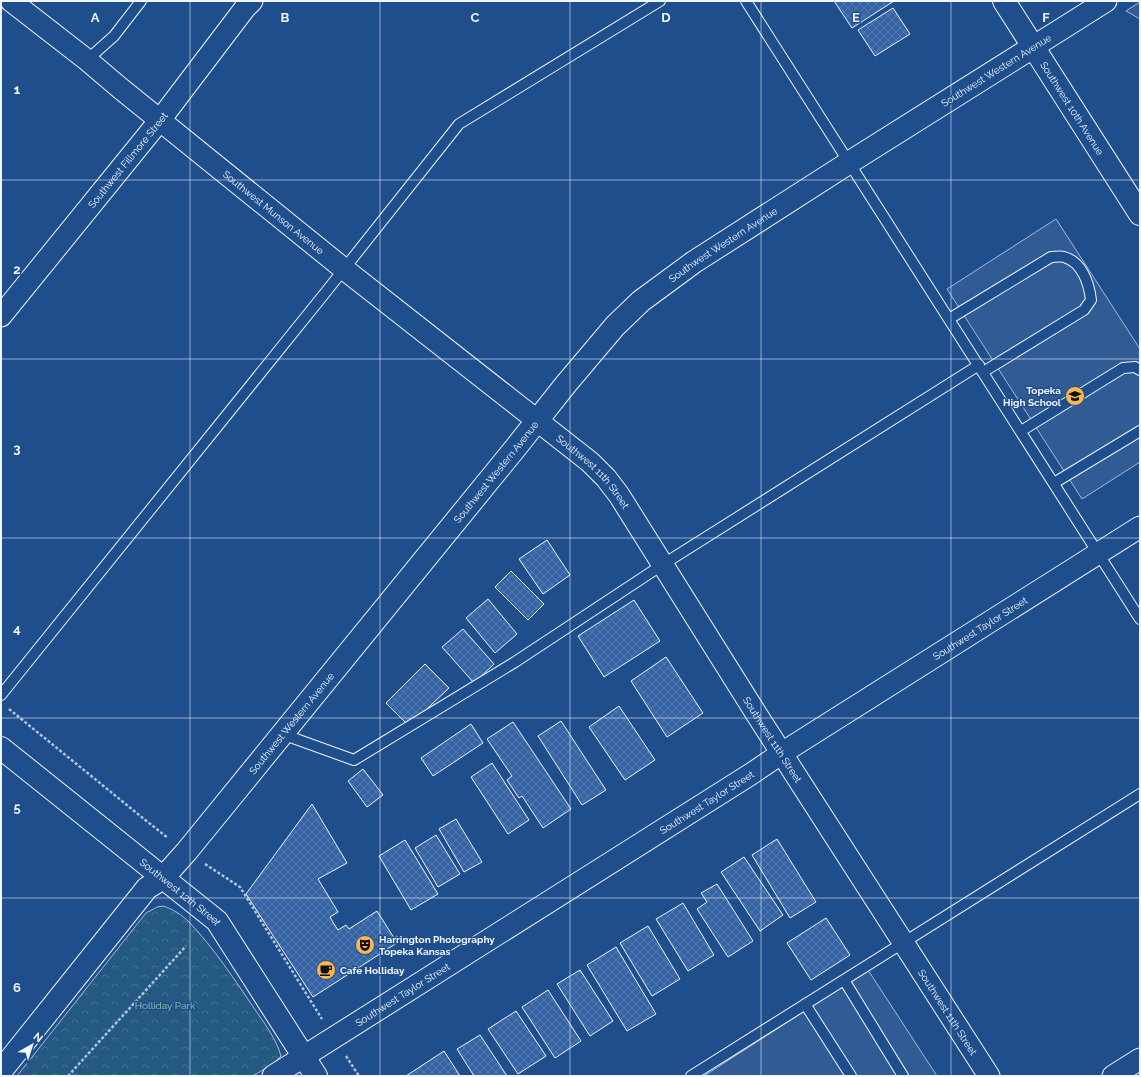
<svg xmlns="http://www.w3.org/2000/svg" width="1141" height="1077" font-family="Raleway,sans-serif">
<defs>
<pattern id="forest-crowns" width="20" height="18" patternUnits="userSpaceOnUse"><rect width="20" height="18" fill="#245a82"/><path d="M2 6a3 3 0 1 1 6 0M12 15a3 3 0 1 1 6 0" fill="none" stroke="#447295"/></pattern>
<pattern id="building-cross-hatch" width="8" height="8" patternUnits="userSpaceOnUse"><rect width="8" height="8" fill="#3563a3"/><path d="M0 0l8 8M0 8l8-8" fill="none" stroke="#537ab1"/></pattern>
</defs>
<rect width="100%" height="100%" fill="#1f4e8c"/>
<path fill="url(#forest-crowns)" stroke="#a8bbd7" d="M 163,906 C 173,909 182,915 189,922 C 214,948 234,979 254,1008 C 264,1023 276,1038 281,1056 L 274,1063 L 253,1076 L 17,1076 L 146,913 L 157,907 Z"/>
<path fill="#305b95" stroke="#a8bbd7" d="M 1140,2 L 1140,19 L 1126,11 Z
M 1056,219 L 1140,349 L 1140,462 L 1082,499 L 947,289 Z
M 868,970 L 937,1076 L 704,1076 Z"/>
<path fill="url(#building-cross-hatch)" stroke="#f2f6ff" d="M 834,1 L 894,1 L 852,28 Z
M 893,8 L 910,34 L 875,56 L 858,30 Z
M 547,540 L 570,575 L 543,594 L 519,559 Z
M 511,571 L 544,604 L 528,620 L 495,587 Z
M 488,599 L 517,634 L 495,653 L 466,618 Z
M 634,600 L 660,641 L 604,677 L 578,636 Z
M 463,629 L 494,664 L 474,683 L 442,647 Z
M 666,657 L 703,713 L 667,737 L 631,681 Z
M 425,664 L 449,688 L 409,726 L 386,703 Z
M 619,706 L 655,760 L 625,780 L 589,727 Z
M 561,721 L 606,790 L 582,805 L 538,736 Z
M 513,722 L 571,809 L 543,828 L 522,796 L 519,798 L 507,780 L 512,776 L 487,739 Z
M 471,724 L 483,743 L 433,776 L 421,758 Z
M 492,763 L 529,820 L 508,834 L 471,777 Z
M 363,769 L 383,795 L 367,807 L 348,781 Z
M 312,804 L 347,863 L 318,879 L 338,912 L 330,917 L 334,924 L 338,930 L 346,925 L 349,929 L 377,911 L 394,938 L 397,936 L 400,941 L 313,997 L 246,894 Z
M 456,819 L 482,862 L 464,872 L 439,829 Z
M 436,835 L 460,874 L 438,887 L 415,848 Z
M 777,839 L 816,902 L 790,918 L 752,855 Z
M 405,840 L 438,894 L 411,910 L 379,856 Z
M 744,857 L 783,915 L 760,931 L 721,872 Z
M 717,884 L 753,941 L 728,957 L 697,909 L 707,902 L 701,893 Z
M 683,903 L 714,955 L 688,971 L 656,919 Z
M 826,918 L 850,955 L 811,980 L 787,943 Z
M 648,926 L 680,979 L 652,996 L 620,943 Z
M 616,947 L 656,1014 L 627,1031 L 587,965 Z
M 580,970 L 613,1021 L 590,1036 L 557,984 Z
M 548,990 L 581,1041 L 555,1058 L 522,1007 Z
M 516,1011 L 546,1056 L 518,1074 L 488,1029 Z
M 480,1035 L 507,1076 L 474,1076 L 457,1049 Z
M 444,1051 L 460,1076 L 406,1076 Z"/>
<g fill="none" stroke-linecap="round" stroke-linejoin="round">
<g stroke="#f2f6ff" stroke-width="12">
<path id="lane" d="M 746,1 L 1140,619
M 87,60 L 114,36 L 141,1
M 949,319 L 1051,257 C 1055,257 1060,256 1064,257 C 1082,262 1089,283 1091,300 L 1084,310 L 983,372
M 1021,431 L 1123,368 L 1135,367 L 1140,370
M 1054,483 L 1140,431
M 1,695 L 325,293 L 459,124 L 660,1
M 282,734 L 354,760 L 515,662 L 662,565 L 979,365
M 844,980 L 903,1076
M 805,1004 L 851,1076
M 691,1076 L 1140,794"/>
</g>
<g stroke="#f2f6ff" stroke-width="23">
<g id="street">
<path id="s1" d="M 11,1 L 87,60 L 120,88 L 344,269 L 590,462 L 606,478 L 619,495 L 757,715 L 989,1076"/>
<path d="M 1033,47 L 1106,1"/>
<path id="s2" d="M 1,316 L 160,120 L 245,8 L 252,1"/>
<path id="s3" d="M 273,1076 L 751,774 L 782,753 L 1140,527"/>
<path d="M 1113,1076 L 1140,1059"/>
</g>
</g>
<g stroke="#f2f6ff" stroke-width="24">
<g id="secondary">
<path id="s4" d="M 1004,1 L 1140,214"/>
<path id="s5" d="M 1,748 L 217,921 L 316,1076"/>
<path id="s6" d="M 1,1071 L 147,888 L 163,878 L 187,851 L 517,446 L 566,384 L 615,326 L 641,301 L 694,262 L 850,162 L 1033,47"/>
</g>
</g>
<path stroke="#b3c4dc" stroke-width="2.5" stroke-dasharray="3 2" stroke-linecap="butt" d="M 9,709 L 144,819 L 168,838
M 205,864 L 240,887 L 322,1019
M 346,1056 L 359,1076
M 68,1076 L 186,946"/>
<use href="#lane" stroke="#1f4e8c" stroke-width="10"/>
<use href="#street" stroke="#1f4e8c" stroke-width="21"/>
<use href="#secondary" stroke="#1f4e8c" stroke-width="22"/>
</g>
<path fill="none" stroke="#f2f6ff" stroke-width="1" stroke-opacity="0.55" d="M 190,1 L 190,1076M 380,1 L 380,1076M 570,1 L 570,1076M 761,1 L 761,1076M 951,1 L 951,1076M 1,180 L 1140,180M 1,359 L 1140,359M 1,538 L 1140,538M 1,718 L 1140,718M 1,898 L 1140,898"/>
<defs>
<g id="school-disc" transform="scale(1)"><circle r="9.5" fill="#ffb74d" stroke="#1f4e8c"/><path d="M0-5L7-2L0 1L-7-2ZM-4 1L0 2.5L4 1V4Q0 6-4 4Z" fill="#111"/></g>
<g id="theatre-disc" transform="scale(1)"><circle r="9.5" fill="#ffb74d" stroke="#1f4e8c"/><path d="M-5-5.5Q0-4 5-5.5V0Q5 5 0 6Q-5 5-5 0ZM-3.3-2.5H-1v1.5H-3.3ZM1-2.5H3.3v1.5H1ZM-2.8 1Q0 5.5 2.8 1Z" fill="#111"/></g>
<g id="cafe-disc" transform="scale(1)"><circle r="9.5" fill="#ffb74d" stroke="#1f4e8c"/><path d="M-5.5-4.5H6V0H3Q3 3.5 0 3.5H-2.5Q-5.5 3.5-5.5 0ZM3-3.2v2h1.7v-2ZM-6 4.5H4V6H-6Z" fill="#111"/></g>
</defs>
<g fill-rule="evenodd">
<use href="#school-disc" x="1075" y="396"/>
<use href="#theatre-disc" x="365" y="945"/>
<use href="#cafe-disc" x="326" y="970"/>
</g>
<g text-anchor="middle" stroke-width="3" stroke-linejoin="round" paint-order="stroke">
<g font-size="10" fill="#f2f6ff" stroke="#1f4e8c">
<text transform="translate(996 70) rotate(-32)" y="4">Southwest Western Avenue</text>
<text dy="4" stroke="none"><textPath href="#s4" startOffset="127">Southwest 10th Avenue</textPath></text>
<text dy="4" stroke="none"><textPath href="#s2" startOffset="201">Southwest Fillmore Street</textPath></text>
<text dy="4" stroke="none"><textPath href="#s1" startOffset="337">Southwest Munson Avenue</textPath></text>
<text dy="4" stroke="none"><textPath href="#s6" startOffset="1102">Southwest Western Avenue</textPath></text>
<text dy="4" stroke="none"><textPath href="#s6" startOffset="778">Southwest Western Avenue</textPath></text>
<text dy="4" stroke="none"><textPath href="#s1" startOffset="749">Southwest 11th Street</textPath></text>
<text dy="4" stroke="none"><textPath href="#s3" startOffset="837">Southwest Taylor Street</textPath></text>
<text dy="4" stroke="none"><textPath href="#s6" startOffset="454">Southwest Western Avenue</textPath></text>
<text dy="4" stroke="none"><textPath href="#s1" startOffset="1073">Southwest 11th Street</textPath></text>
<text dy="4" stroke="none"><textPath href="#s3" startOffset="513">Southwest Taylor Street</textPath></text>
<text dy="4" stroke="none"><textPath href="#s5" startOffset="230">Southwest 12th Street</textPath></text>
<text dy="4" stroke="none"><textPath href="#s3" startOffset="153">Southwest Taylor Street</textPath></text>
<text dy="4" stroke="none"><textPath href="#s1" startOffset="1397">Southwest 11th Street</textPath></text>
</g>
<g font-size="10" font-weight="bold" fill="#f2f6ff" stroke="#1f4e8c" text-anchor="start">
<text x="1061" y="394" text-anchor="end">Topeka<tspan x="1061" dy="12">High School</tspan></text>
<text x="379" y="943">Harrington Photography<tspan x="379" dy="12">Topeka Kansas</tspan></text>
<text x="340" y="974">Cafe Holliday</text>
</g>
<g font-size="10" fill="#97c8a6" stroke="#1f4e8c">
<text x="165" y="1009">Holliday Park</text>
</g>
</g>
<g font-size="13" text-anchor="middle" font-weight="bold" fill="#f2f6ff" stroke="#1f4e8c" stroke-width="3" stroke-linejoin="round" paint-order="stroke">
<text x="95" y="22">A</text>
<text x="285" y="22">B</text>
<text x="475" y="22">C</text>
<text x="666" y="22">D</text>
<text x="856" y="22">E</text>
<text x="1046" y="22">F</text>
<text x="17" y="94">1</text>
<text x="17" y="274">2</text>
<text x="17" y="453">3</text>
<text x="17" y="633">4</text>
<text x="17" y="812">5</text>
<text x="17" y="992">6</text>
</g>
<rect width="1141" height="1077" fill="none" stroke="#f2f6ff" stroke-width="4"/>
<g transform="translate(32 1045) rotate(39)" stroke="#1f4e8c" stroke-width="3" paint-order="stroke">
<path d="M0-3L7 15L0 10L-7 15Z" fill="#f2f6ff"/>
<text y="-6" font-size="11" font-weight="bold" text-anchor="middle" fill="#f2f6ff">N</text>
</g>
</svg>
